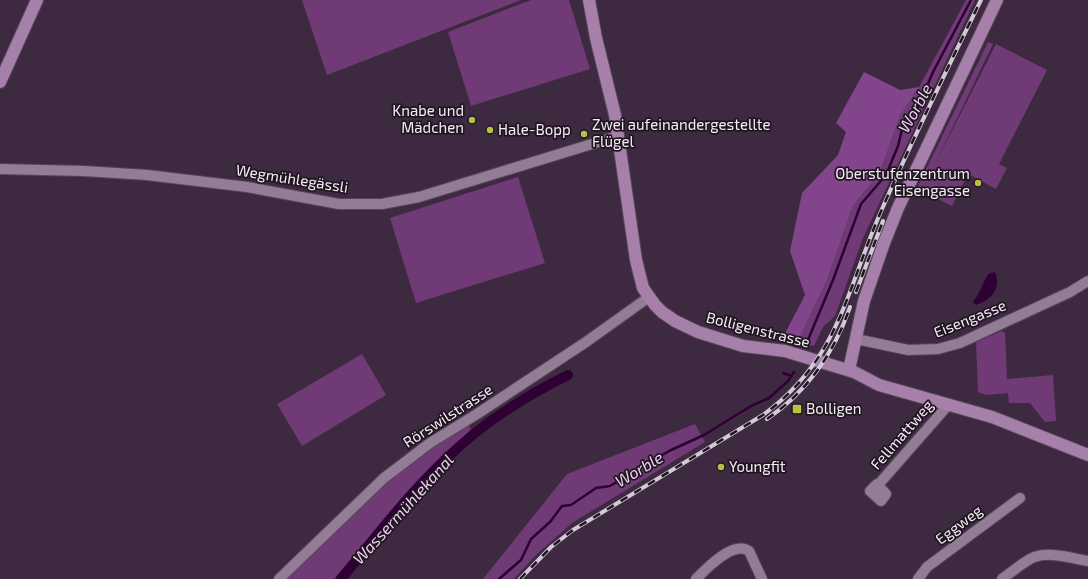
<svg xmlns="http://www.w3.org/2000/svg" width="1088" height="579" font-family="'Exo 2',sans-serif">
<rect width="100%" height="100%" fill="#3d2a40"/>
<path fill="#6f3a76" d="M 302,0 L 521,0 L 327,75 Z
M 531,0 L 569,0 L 590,69 L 471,106 L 448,32 Z
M 966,0 L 975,0 L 863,238 L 835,316 L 823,327 L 814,346 L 797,343 L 827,280 L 853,206 L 880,172 L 900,116 L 919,87 Z
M 988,42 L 993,44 L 934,166 L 996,44 L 1047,70 L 999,164 L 1007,168 L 996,189 L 968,174 L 952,206 L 922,191 L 921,192 L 916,190 Z
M 518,177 L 545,263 L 416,303 L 390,218 Z
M 1002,331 L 1005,333 L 1007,379 L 1053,375 L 1056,421 L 1045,422 L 1030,403 L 1009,403 L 1008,393 L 986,395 L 978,392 L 976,342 Z
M 362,354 L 386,395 L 302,446 L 277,404 Z
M 466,421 L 472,431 C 420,477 379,526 334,579 L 279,579 L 384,478 Z
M 695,424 L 705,442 L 572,523 L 536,555 L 514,579 L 483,579 L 567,474 Z"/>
<path fill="#82448b" d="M 864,72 L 900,90 L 919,87 L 900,116 L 880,172 L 853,206 L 827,280 L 797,343 L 781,341 L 805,295 L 790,251 L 802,193 L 838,155 L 846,132 L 836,123 Z"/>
<path fill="#2e0034" d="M 995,272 C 1002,289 991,300 976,305 L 973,302 C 981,291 982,285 988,274 Z"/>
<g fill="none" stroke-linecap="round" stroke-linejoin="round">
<path stroke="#2e0034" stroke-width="2.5" d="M 805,347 L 833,280 L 861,204 L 886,175 L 898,146 L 904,121 L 918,107 L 933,72 L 971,0
M 783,373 L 792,376
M 499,579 L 521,560 L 531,539 L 550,522 L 562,506 L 571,505 L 596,488 L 610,486 L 669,451 L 704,435 L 751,406 L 769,398 L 788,381 L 794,372"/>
<path stroke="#2e0034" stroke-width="10" d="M 341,579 C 379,533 416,484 461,445 C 492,417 530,394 568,375"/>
<g stroke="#574659" stroke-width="12">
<path id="street" d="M 0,169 L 84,171 L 147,175 L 247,187 L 339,204 L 382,204 L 419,197 L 618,136
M 856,339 L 908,350 L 938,349 L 960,343 L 1070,292 L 1088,281
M 877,484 L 886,494 L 881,501 L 870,491 Z
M 878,485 L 949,404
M 279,579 L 384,478 L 430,443 L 477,414 L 586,342 L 649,297
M 696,579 C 706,569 733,540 749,551 L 762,579
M 918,579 L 927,567 L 1020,498
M 1002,579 C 1011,572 1020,565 1030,559 C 1046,550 1071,558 1088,561"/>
</g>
<g stroke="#574659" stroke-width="14">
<path id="secondary" d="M 589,0 L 596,38 L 615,115 L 636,260 L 643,288 L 655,305 L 662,312 L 675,321 L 698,332 L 743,346 L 785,351 L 854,372 L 879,385 L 992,417 L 1088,455
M 0,82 L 37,0
M 849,370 L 864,301 L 884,243 L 898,208 L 997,0"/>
</g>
<use href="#street" stroke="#937c96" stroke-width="10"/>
<use href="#secondary" stroke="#a67fab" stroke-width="12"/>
<g stroke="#d5c8d8" stroke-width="4">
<path id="rail" d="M 856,292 L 883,221
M 767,419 C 808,391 834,353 850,307
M 520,579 L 551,547 L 573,530 L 763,415 C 840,359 846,290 882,209 C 913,138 947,69 981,0"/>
</g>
<use href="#rail" stroke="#1f1620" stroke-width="2.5" stroke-dasharray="8" stroke-linecap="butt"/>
</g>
<g fill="#b9c046" stroke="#1f1620" stroke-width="1.5">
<circle cx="472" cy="120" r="4"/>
<circle cx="490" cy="130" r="4"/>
<circle cx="584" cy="134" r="4"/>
<circle cx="978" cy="183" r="4"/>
<rect x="792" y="404" width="10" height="10" rx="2"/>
<circle cx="721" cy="467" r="4"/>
</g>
<g text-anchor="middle" stroke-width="3.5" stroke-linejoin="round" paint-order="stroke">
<g font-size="15" fill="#f8ecfa" stroke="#1f1620" text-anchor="start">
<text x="464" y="116" text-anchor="end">Knabe und<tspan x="464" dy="17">Mädchen</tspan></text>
<text x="592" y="130">Zwei aufeinandergestellte<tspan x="592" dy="17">Flügel</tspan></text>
<text x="498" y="135">Hale-Bopp</text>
<text x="970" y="179" text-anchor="end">Oberstufenzentrum<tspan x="970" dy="17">Eisengasse</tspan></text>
<text x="806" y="414">Bolligen</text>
<text x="729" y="472">Youngfit</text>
</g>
<g font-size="15" fill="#f8ecfa" stroke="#1f1620">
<text transform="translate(292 179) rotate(9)" y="5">Wegmühlegässli</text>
<text transform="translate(970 319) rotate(-22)" y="5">Eisengasse</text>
<text transform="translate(758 330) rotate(14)" y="5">Bolligenstrasse</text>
<text transform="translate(448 416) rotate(-33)" y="5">Rörswilstrasse</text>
<text transform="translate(902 435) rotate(-49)" y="5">Fellmattweg</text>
<text transform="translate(959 525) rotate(-37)" y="5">Eggweg</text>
</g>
<g font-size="16" font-style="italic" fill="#f1cff5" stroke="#1f1620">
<text transform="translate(915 108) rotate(-61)" y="6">Worble</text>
<text transform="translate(639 469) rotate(-31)" y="6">Worble</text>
<text transform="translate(403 509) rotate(-48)" y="6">Wassermühlekanal</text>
</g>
</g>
</svg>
